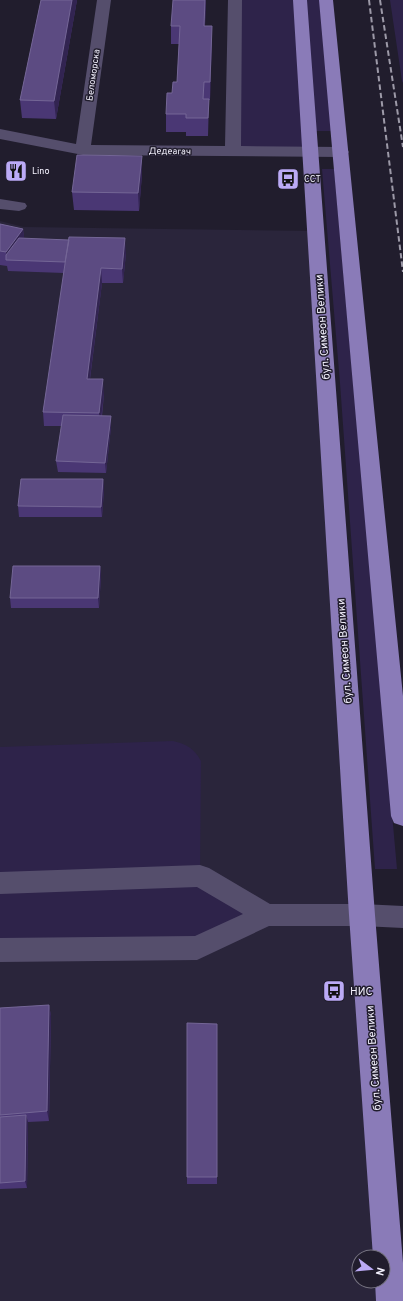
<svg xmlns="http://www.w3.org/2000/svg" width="403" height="1301" font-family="Overpass,sans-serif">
<rect width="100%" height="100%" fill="#211d2d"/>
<path fill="#2a253b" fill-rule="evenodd" d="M 0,221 L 24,227 L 316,231 L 391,1301 L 0,1301 ZM 359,1257 L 383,1257 L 383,1281 L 359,1281 Z"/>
<path fill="#2e234a" d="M 235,0 L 300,0 L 310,153 L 233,152 Z
M 306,0 L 320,0 L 332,131 L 315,131 Z
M 390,0 L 403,0 L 403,83 L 402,81 Z
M 322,169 L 334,169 L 397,869 L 375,869 L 340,383 Z
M 173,741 C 186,744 194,748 201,761 L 200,876 L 267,915 L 197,948 L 0,950 L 0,747 Z"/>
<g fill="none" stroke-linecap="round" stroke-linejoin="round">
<path fill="#554e6c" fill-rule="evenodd" d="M 97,0 L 111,0 L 91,145 L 225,146 L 228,0 L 242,0 L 241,146 L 341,147 L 347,149 L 349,152 L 347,155 L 341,157 L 83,155 L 0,139 L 0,129 L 76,144 Z
M 0,199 L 25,203 L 27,206 L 25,209 L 19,211 L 0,209 Z
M 200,865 L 209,868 L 270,904 L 362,904 L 403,906 L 403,928 L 362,926 L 269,926 L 197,960 L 0,962 L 0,938 L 195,936 L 243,914 L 197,887 L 0,894 L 0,872 Z"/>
<path fill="#8a7bb8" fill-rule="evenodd" d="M 293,0 L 307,0 L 375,915 L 403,1263 L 403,1301 L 376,1301 L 375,1281 L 383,1281 L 383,1257 L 373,1257 L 349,915 Z
M 319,0 L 333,0 L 403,696 L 403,826 L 394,823 L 391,816 Z"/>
<path stroke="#9d9aa8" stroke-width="2" stroke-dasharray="5.5 3" stroke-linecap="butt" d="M 369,0 L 403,272
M 380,0 L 403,147"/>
</g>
<path fill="#4a3774" d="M 41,0 L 77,0 L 56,119 L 22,118 L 20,100 Z
M 206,0 L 205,26 L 212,26 L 210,100 L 209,100 L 208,136 L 186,136 L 186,132 L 166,132 L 166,114 L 172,93 L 177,82 L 179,44 L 171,44 L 171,26 Z
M 142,156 L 142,174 L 139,211 L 74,210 L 72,192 Z
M 0,224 L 23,229 L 24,238 L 126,253 L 123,283 L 102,283 L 90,379 L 104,394 L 102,416 L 111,427 L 106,473 L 58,472 L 56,461 L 62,426 L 44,426 L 43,412 L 64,273 L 8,271 L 7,266 L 0,265 Z
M 103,479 L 104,490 L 102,517 L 19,517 L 18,506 Z
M 100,566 L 101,576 L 99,608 L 11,608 L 10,598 Z
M 49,1005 L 51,1016 L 49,1121 L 28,1122 L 27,1188 L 0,1189 L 0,1008 Z
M 187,1177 L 217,1177 L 217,1184 L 187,1184 Z"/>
<path fill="#322451" d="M 72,0 L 77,0 L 56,119 L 54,101 Z
M 205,0 L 206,0 L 204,43 L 204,26 Z
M 212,26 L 212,44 L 210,100 L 210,82 Z
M 142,156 L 142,174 L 139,211 L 138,193 Z
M 23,229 L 25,243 L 7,260 L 6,252 Z
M 125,238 L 126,253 L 123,283 L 122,269 Z
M 101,268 L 102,283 L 88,393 L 87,379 Z
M 103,379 L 104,394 L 100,427 L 99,413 Z
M 111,416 L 111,427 L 106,473 L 105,463 Z
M 103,479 L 104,490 L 102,517 L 101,507 Z
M 100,566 L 101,576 L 99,608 L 98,598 Z
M 49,1005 L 51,1016 L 49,1121 L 47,1111 Z
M 26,1115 L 28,1122 L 27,1188 L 25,1181 Z"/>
<path fill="#5c4b82" stroke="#746696" d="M 41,0 L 72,0 L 54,101 L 20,100 Z
M 173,0 L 205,0 L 204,26 L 212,26 L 210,82 L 204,82 L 203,99 L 209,99 L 208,118 L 186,118 L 186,114 L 166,114 L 167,93 L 172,93 L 173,82 L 177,82 L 180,26 L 171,26 Z
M 77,155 L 142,156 L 138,193 L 72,192 Z
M 0,224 L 23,229 L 6,252 L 0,251 Z
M 69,237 L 125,238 L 122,269 L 101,268 L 87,379 L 103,379 L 99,413 L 43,412 Z
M 19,238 L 69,240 L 65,262 L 6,260 L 6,255 Z
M 63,415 L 111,416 L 105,463 L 56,461 Z
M 21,479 L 103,479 L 101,507 L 18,506 Z
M 13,566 L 100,566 L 98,598 L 10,598 Z
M 49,1005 L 47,1111 L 0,1115 L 0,1008 Z
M 187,1023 L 217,1024 L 217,1177 L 187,1177 Z
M 26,1115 L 25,1181 L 0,1183 L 0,1117 Z"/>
<defs>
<g id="restaurant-square" transform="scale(1.15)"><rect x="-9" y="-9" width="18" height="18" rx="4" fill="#bbaaf6" stroke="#211d2d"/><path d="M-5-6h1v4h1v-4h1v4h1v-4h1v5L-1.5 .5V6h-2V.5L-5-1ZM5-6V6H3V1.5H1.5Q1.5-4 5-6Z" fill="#111"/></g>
<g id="bus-square" transform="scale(1.15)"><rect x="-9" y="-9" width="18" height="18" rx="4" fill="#bbaaf6" stroke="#211d2d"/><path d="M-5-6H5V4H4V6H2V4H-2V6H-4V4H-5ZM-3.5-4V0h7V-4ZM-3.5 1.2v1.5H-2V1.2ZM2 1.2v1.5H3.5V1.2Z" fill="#111"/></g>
</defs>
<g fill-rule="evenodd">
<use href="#restaurant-square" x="16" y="171"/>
<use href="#bus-square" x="288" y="179"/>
<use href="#bus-square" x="334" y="991"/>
</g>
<g text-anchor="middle" stroke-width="3" stroke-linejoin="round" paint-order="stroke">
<g font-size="9" fill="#f5f3ff" stroke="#211d2d">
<text transform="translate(93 75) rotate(-82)" y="3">Беломорска</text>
<text transform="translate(170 151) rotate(1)" y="3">Дедеагач</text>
</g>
<g font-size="9" fill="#f5f3ff" stroke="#211d2d" text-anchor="start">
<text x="32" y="174">Lino</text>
<text x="304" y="182">ССТ</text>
</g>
<g font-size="11" fill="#f5f3ff" stroke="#211d2d">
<text transform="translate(322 327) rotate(-94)" y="4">бул. Симеон Велики</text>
<text transform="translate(344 651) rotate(-94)" y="4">бул. Симеон Велики</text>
<text transform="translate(373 1058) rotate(-94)" y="4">бул. Симеон Велики</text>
</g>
<g font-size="11" fill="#f5f3ff" stroke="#211d2d" text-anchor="start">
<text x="350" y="995">НИС</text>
</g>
</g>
<g transform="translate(371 1269) rotate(106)"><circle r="19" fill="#211d2d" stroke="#767381"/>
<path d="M0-3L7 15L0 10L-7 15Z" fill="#bbaaf6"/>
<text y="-6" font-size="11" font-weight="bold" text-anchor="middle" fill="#f5f3ff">N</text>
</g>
</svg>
